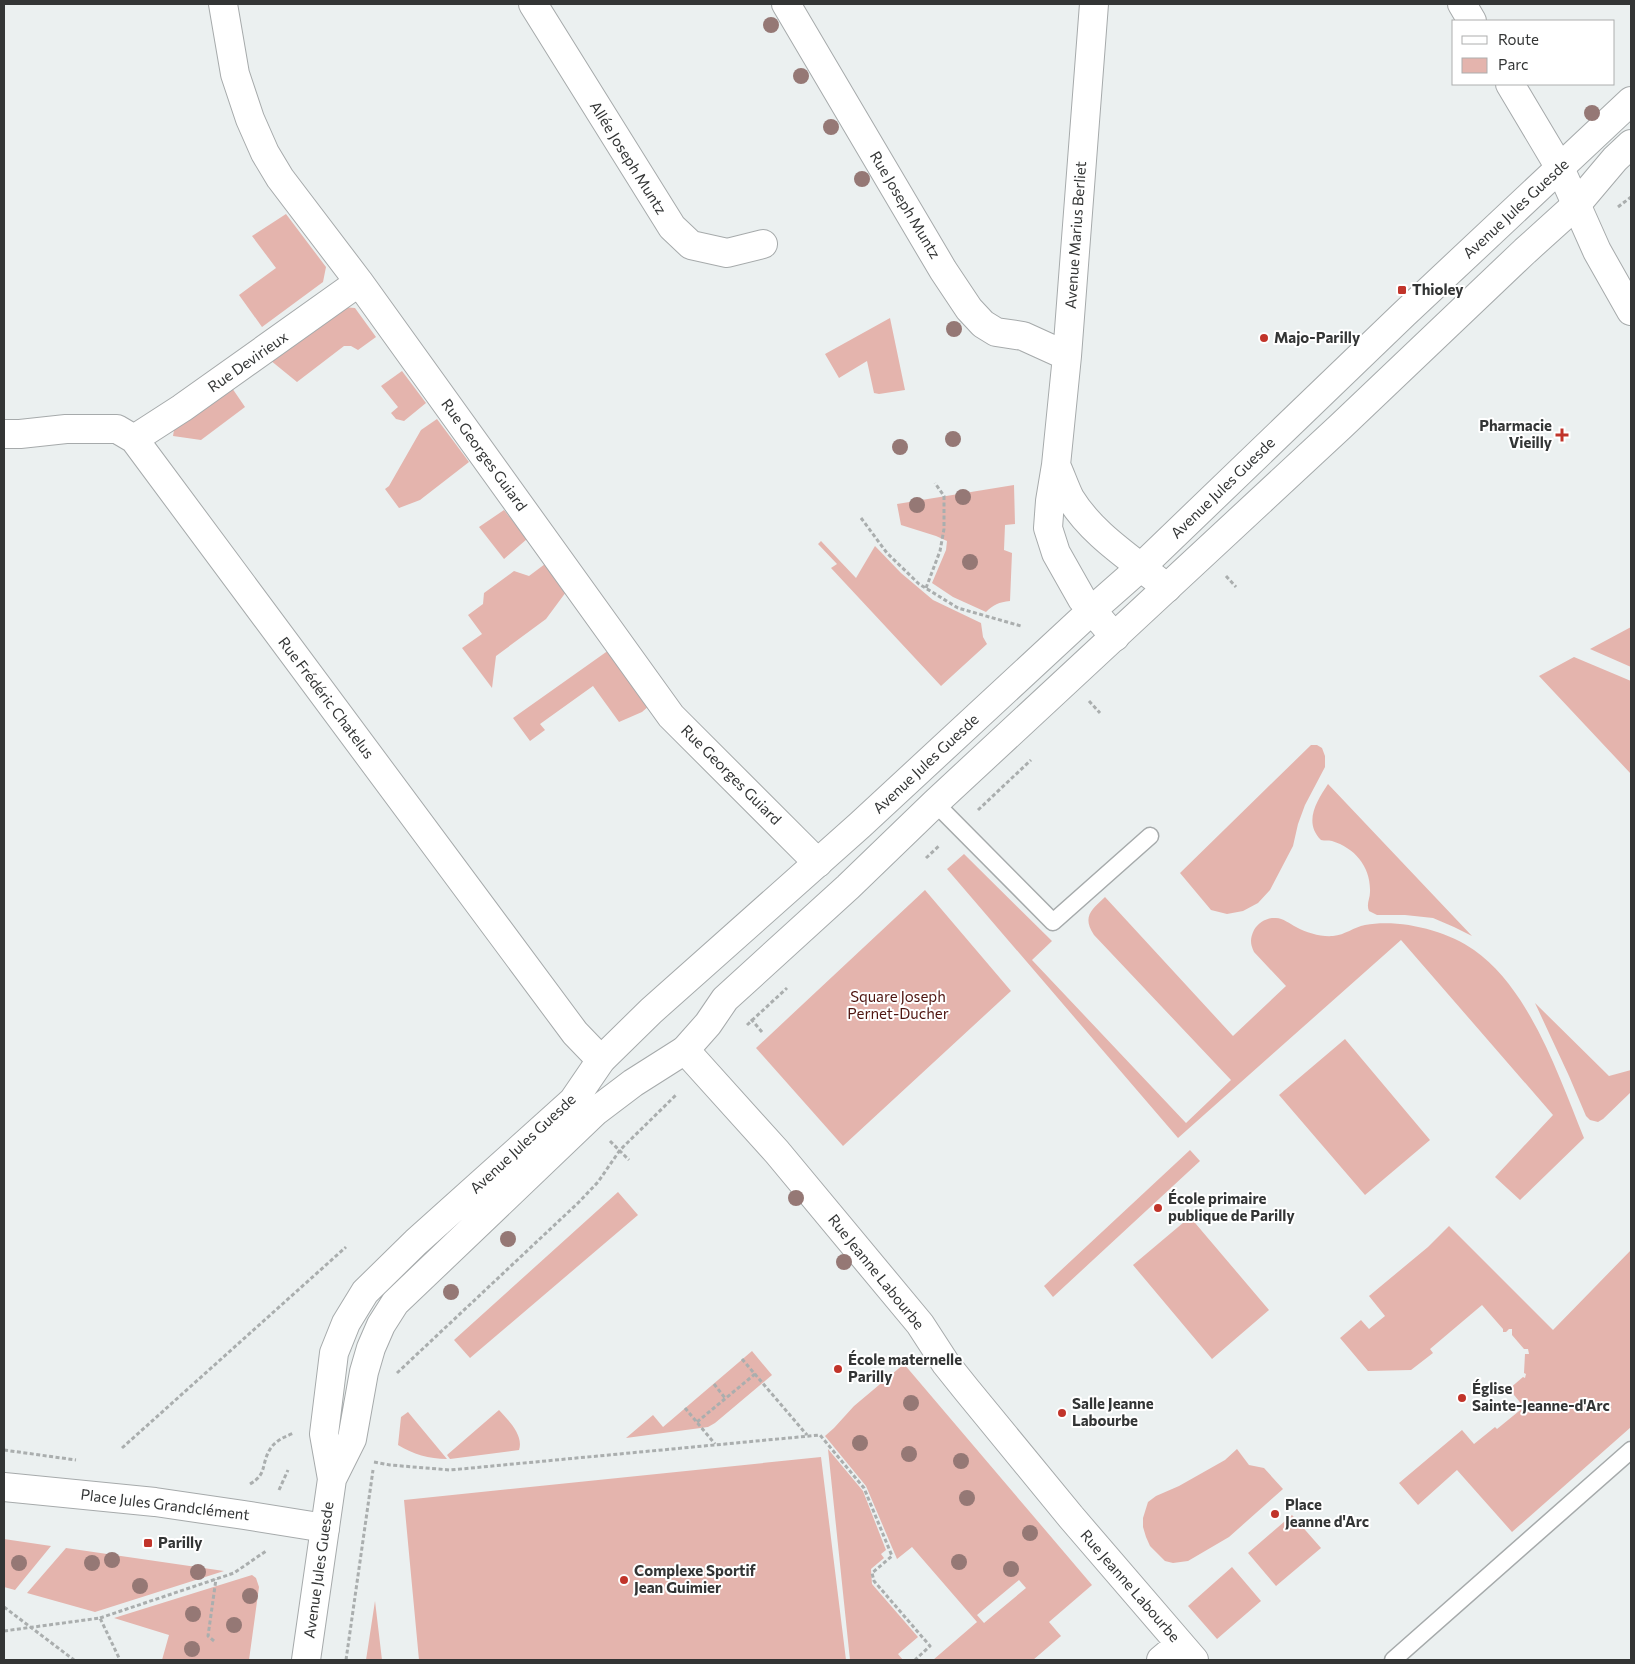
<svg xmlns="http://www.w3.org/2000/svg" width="1635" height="1664" font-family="Commissioner,sans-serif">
<rect width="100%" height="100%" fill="#ebf0f0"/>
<path fill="#e4b4ad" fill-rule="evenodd" d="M 286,214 L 326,267 L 323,282 L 262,327 L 239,295 L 276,268 L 252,236 Z
M 342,307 L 355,308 L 376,337 L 358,350 L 351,346 L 344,346 L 297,382 L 270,360 Z
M 890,318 L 905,390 L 879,394 L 874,393 L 867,361 L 839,378 L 825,354 Z
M 402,371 L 426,403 L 404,421 L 396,419 L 391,413 L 398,407 L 381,386 Z
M 232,388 L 245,407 L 201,440 L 173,436 L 174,430 Z
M 437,419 L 469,462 L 420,500 L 399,508 L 385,489 L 389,486 L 421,430 Z
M 1014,485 L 1015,524 L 1005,525 L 1004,550 L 1012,553 L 1010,601 C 999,602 993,605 986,612 L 953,597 L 932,583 L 946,550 L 947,541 L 936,536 L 901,525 L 897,504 Z
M 504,510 L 527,539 L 504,559 L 479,527 Z
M 821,541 L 856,578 L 875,546 L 901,573 L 933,600 L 981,623 L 983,637 L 987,644 L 941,686 L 831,568 L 837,564 L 818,544 Z
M 545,564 L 566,592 L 546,619 L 496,656 L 492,688 L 462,648 L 482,634 L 468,615 L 483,604 L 484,593 L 514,571 L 529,576 Z
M 1631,627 L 1631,667 L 1590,649 Z
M 609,650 L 650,705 L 642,712 L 619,722 L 593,686 L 540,724 L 545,730 L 530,741 L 513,718 Z
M 1574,657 L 1631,681 L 1631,774 L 1539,676 Z
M 1311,745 L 1317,745 L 1322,748 L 1325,756 L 1325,767 L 1305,805 L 1298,824 L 1293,846 L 1270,890 L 1258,903 L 1243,911 L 1227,914 L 1211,910 L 1180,873 Z
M 1328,784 L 1472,936 L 1454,927 L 1433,918 L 1405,915 L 1377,915 L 1369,911 C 1366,904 1370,899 1370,892 C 1371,867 1355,848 1332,841 C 1328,840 1325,841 1321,840 C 1303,822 1317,801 1328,784 Z
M 964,854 L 1052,941 L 1032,960 L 1186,1123 L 1231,1080 L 1094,935 C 1082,917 1091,910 1105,897 L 1233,1036 L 1286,986 L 1254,952 C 1250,944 1250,938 1254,930 C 1258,923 1267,917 1276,918 C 1283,918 1290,924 1296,927 C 1307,933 1321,937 1333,936 C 1345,935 1354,927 1365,925 C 1400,919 1445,930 1474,950 C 1530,989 1559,1077 1584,1138 L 1520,1200 L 1495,1177 L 1553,1115 L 1401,940 L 1178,1138 L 947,869 Z
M 925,890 L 1011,991 L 843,1146 L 756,1048 Z
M 1535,1003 L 1609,1076 L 1631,1070 L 1631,1092 L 1603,1119 L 1598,1122 L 1590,1120 L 1586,1116 L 1569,1076 Z
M 1345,1039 L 1430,1140 L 1365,1195 L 1279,1095 Z
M 1190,1150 L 1200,1161 L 1053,1297 L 1044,1286 Z
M 618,1192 L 638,1215 L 470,1358 L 454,1340 Z
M 1190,1217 L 1269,1310 L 1212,1359 L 1133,1265 Z
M 1449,1226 L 1553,1330 L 1631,1250 L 1631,1427 L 1512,1532 L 1457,1470 L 1418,1505 L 1399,1483 L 1462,1430 L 1474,1444 L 1495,1427 L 1497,1429 L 1524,1407 L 1509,1389 L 1523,1377 L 1525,1378 L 1526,1374 L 1524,1373 L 1525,1354 L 1529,1354 L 1528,1349 L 1524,1349 L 1512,1335 L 1512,1329 L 1509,1329 L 1506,1332 L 1503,1332 L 1503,1329 L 1482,1305 L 1430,1349 L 1433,1353 L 1411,1370 L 1368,1371 L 1340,1338 L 1361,1320 L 1369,1329 L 1385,1316 L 1369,1296 L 1428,1247 Z
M 752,1351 L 772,1375 L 715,1423 L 708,1427 L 626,1438 L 653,1415 L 663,1427 Z
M 904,1364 L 1092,1585 L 1049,1622 L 1061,1636 L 1033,1660 L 933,1660 L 977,1622 L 912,1547 L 897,1559 L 866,1486 L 825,1436 L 834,1428 L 854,1406 ZM 1019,1580 L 1026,1588 L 984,1623 L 977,1615 Z
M 499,1410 C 508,1420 524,1435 519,1450 L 450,1459 L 447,1455 Z
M 408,1412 L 447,1459 C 429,1459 413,1454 398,1445 L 401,1417 Z
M 828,1449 L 863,1491 L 886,1550 L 881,1554 L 884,1558 L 871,1569 L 872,1584 L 918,1637 L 898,1654 L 903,1660 L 850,1660 Z
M 1237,1449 L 1249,1465 L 1264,1468 L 1283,1489 L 1229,1537 L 1188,1561 L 1173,1563 L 1165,1561 L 1150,1546 L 1146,1537 L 1143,1527 L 1143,1518 L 1148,1502 L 1156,1496 L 1179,1486 L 1225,1460 Z
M 821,1457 L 846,1660 L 419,1660 L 404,1500 Z
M 1292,1515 L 1321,1548 L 1276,1586 L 1248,1553 Z
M 4,1539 L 51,1546 L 15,1590 L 4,1587 Z
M 66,1548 L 224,1571 L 95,1612 L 27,1593 Z
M 1232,1567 L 1261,1601 L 1217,1639 L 1188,1606 Z
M 252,1575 L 256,1578 L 259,1587 L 249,1660 L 162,1660 L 169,1635 L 114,1618 Z
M 375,1601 L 382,1660 L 366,1660 Z"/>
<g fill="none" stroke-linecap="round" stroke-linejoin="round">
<g stroke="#a6aaab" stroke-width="19">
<path id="lane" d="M 935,803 L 1053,922 L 1150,836
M 1393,1660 L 1631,1450"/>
</g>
<g stroke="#a6aaab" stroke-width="30">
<path id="street" d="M 223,4 L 235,74 L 250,119 L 265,153 L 280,178 L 359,282 L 671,716 L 818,863
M 533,4 L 672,227 L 691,245 L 727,253 L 763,244
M 786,4 L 943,270 L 969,309 L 983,324 L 996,332 L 1023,336 L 1067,356
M 1094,4 L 1067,356 L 1056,465 L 1050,501 L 1048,528 L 1056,553 L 1082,599 L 1115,637
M 1462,4 L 1472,21
M 1510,84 L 1560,168 L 1597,251 L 1631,311
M 4,434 L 20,434 L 66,429 L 117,429 L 134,439 L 575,1033 L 601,1060
M 134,439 L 182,408 L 359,282
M 1056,465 C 1061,476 1065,488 1070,498 C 1093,536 1134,560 1167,588
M 685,1050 L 777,1152 L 920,1324 L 946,1364 L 966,1389 L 1071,1517 L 1194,1660
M 4,1487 L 155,1502 L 244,1515 L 325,1528
M 1161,1660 L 1180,1644"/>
</g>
<g stroke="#a6aaab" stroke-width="30">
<path id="secondary" d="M 332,1479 L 324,1434 L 334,1353 L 346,1323 L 365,1292 L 416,1242 L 573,1101 L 601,1060 L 651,1011 L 860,825 L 1091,611 L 1141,567 L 1404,314 L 1631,101
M 306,1660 L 332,1479 L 352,1439 L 364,1372 L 371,1348 L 381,1325 L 395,1303 L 596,1111 L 633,1083 L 685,1050 L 708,1024 L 725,999 L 848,887 L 935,803 L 1341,426 L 1525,251 L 1577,204 L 1615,159 L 1631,144"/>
</g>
<path stroke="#aaaeae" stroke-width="3" stroke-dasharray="4 2.5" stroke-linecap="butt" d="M 1618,207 L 1631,197
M 861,518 L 887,553 L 919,584 L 958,608 L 1021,626
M 1226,576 L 1236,587
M 926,588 L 940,551 L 944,529 L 944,496 L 935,483
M 1089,701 L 1100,713
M 978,810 L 1031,760
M 926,858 L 940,845
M 751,1019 L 762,1032
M 747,1025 L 787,988
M 610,1141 L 629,1160
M 742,1359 L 807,1435
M 397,1373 L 579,1202 L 598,1182 L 620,1150 L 677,1094
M 714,1384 L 725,1398
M 685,1408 L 715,1444
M 697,1422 L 755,1374
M 122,1448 L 346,1247
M 4,1450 L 76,1460
M 374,1462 L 390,1465 L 450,1470 L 820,1435 L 864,1488 L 892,1556 L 872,1573 L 874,1581 L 930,1646 L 915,1660
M 250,1484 C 267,1474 261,1466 269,1451 C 274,1441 284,1437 294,1433
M 279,1490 L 288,1470
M 4,1607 L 74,1660
M 100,1618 L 234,1573 L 266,1551
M 4,1631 L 100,1618 L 120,1660
M 214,1641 L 208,1636 L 216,1579
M 346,1660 L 373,1470"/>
<use href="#lane" stroke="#fff" stroke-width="16"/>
<use href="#street" stroke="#fff" stroke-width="28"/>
<use href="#secondary" stroke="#fff" stroke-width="28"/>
</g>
<g fill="#957875">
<circle cx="771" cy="25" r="8"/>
<circle cx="801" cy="76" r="8"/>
<circle cx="1592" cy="113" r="8"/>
<circle cx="831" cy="127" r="8"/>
<circle cx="862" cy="179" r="8"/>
<circle cx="954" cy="329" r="8"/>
<circle cx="953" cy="439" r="8"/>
<circle cx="900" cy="447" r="8"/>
<circle cx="963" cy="497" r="8"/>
<circle cx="917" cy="505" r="8"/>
<circle cx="970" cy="562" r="8"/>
<circle cx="796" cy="1198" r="8"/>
<circle cx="508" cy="1239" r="8"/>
<circle cx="844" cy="1262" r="8"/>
<circle cx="451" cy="1292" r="8"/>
<circle cx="911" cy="1403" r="8"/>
<circle cx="860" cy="1443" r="8"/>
<circle cx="909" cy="1454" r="8"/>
<circle cx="961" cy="1461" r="8"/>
<circle cx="967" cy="1498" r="8"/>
<circle cx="1030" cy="1533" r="8"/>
<circle cx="112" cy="1560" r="8"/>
<circle cx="959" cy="1562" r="8"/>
<circle cx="19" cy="1563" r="8"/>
<circle cx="92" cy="1563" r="8"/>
<circle cx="1011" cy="1569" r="8"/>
<circle cx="198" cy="1572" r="8"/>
<circle cx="140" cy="1586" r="8"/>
<circle cx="250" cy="1596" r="8"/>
<circle cx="193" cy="1614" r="8"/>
<circle cx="234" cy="1625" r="8"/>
<circle cx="192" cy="1649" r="8"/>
</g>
<g fill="#c1342a" stroke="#fff" stroke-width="2">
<rect x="1397" y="285" width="10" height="10" rx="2.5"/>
<circle cx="1264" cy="338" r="5"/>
<path d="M1559.5 427.5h5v5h5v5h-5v5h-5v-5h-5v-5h5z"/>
<circle cx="1158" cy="1208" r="5"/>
<circle cx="838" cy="1369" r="5"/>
<circle cx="1462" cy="1398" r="5"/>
<circle cx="1062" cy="1413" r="5"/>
<circle cx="1275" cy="1514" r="5"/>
<rect x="143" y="1538" width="10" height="10" rx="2.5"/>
<circle cx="624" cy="1580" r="5"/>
</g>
<g text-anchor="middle" stroke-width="4" stroke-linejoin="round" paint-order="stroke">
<g font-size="15" fill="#333535" stroke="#fff">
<text transform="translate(628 158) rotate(58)" y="5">Allée Joseph Muntz</text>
<text transform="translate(905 205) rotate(59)" y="5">Rue Joseph Muntz</text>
<text transform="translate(1516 209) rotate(-43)" y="5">Avenue Jules Guesde</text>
<text transform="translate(1076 235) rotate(-86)" y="5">Avenue Marius Berliet</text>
<text transform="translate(248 362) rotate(-35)" y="5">Rue Devirieux</text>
<text transform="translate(484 455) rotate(54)" y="5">Rue Georges Guiard</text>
<text transform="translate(1223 488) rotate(-44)" y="5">Avenue Jules Guesde</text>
<text transform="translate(326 698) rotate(53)" y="5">Rue Frédéric Chatelus</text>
<text transform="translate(926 764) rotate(-43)" y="5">Avenue Jules Guesde</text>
<text transform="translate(731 775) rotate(45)" y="5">Rue Georges Guiard</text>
<text transform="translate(523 1144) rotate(-43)" y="5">Avenue Jules Guesde</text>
<text transform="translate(876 1272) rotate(51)" y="5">Rue Jeanne Labourbe</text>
<text transform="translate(165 1505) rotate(7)" y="5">Place Jules Grandclément</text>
<text transform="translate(319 1570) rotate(-82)" y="5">Avenue Jules Guesde</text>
<text transform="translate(1130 1586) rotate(49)" y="5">Rue Jeanne Labourbe</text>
</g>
<g font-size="15" font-weight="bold" fill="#333535" stroke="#fff" text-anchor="start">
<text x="1412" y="295">Thioley</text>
<text x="1274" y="343">Majo-Parilly</text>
<text x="1552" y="431" text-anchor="end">Pharmacie<tspan x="1552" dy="17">Vieilly</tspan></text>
<text x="1168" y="1204">École primaire<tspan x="1168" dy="17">publique de Parilly</tspan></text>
<text x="848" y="1365">École maternelle<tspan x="848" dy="17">Parilly</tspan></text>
<text x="1472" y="1394">Église<tspan x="1472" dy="17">Sainte-Jeanne-d'Arc</tspan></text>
<text x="1072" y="1409">Salle Jeanne<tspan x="1072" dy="17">Labourbe</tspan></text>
<text x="1285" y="1510">Place<tspan x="1285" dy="17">Jeanne d'Arc</tspan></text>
<text x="158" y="1548">Parilly</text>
<text x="634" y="1576">Complexe Sportif<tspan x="634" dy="17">Jean Guimier</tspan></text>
</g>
<g font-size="15" fill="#4e1510" stroke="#fff">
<text x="898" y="1002">Square Joseph<tspan x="898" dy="17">Pernet-Ducher</tspan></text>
</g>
</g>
<rect width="1635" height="1664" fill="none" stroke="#333535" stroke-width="10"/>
<rect x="1452" y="20" width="162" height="65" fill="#ffffff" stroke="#adaeae"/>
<rect x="1462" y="36" width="25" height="8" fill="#ffffff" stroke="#adaeae"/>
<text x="1498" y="45" font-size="15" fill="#333535">Route</text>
<rect x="1462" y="58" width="25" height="15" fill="#e4b4ad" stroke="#adaeae"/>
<text x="1498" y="70" font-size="15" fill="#333535">Parc</text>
</svg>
